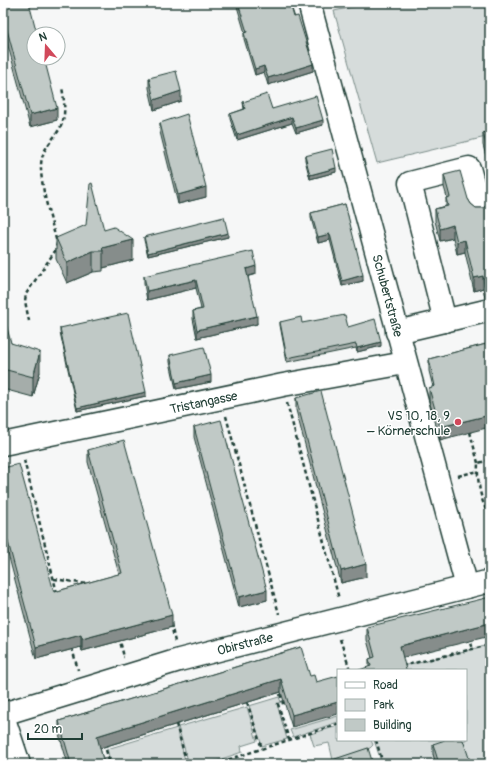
<svg xmlns="http://www.w3.org/2000/svg" width="493" height="767" font-family="Pangolin,sans-serif">
<rect width="100%" height="100%" fill="#f6f7f7"/>
<filter id="ink" filterUnits="userSpaceOnUse"><feTurbulence type="fractalNoise" baseFrequency=".025" numOctaves="2"/><feDisplacementMap in="SourceGraphic" scale="8" xChannelSelector="R" yChannelSelector="G"/><feConvolveMatrix kernelMatrix="1 2 1 2 8 2 1 2 1" color-interpolation-filters="sRGB"/></filter>
<g filter="url(#ink)">
<path fill="#d6dcdb" stroke="#7a8c88" d="M 371,3 L 490,3 L 490,136 L 377,163 L 334,11 Z
M 485,646 L 490,649 L 490,764 L 488,759 L 468,764 L 433,754 L 436,764 L 382,764 L 374,740 L 466,740 L 466,670 L 403,670 L 402,666 Z
M 279,697 L 281,702 L 277,704 L 287,739 L 262,746 L 249,706 Z
M 247,707 L 257,741 L 241,746 L 242,752 L 207,764 L 189,764 L 178,727 Z
M 338,716 L 338,722 L 293,737 L 290,730 Z
M 338,726 L 338,740 L 371,740 L 373,745 L 370,748 L 333,760 L 329,743 L 314,746 L 310,734 Z
M 177,728 L 186,764 L 111,764 L 107,749 Z"/>
<g fill="none" stroke-linecap="round" stroke-linejoin="round">
<g stroke="#1f3d34" stroke-width="25">
<g id="minor">
<path id="s1" d="M 309,3 L 467,587"/>
<path d="M 445,321 L 410,183 L 469,168 L 480,208"/>
<path d="M 397,332 L 490,310"/>
<path id="s2" d="M 3,444 L 283,385 L 405,363"/>
<path id="s3" d="M 3,714 L 179,660 L 490,581"/>
<path d="M 3,716 L 19,764"/>
</g>
</g>
<path stroke="#1f3d34" stroke-width="2.5" stroke-dasharray="4 3" stroke-linecap="butt" d="M 29,321 L 25,301 L 26,294 L 55,251 L 57,243 C 52,223 37,177 42,158 C 45,145 57,136 62,124 C 66,112 64,99 62,87
M 287,403 L 339,599
M 226,416 L 279,614
M 470,432 L 478,463
M 24,460 L 57,593
M 490,460 L 478,463 C 477,479 480,502 490,516
M 458,476 L 478,471
M 54,579 L 87,584
M 171,624 L 175,642
M 119,637 L 124,657 L 123,657
M 340,639 L 350,670
M 471,643 L 473,649
M 72,648 L 78,670
M 402,666 L 485,646 L 490,649
M 280,694 L 283,703 L 278,704 L 289,740
M 247,702 L 262,749
M 176,724 L 187,764
M 376,740 L 383,764
M 106,750 L 110,764
M 215,764 L 338,724"/>
<use href="#minor" stroke="#fff" stroke-width="22"/>
</g>
<path fill="#a5adaa" stroke="#1f3d34" d="M 3,3 L 57,120 L 30,127 L 3,27 Z
M 236,3 L 290,3 L 313,71 L 268,85 L 264,72 L 255,75 L 244,39 L 244,33 L 245,33 Z
M 149,78 L 181,101 L 154,110 L 149,88 Z
M 243,102 L 272,109 L 323,125 L 296,133 L 292,123 L 237,140 L 230,119 L 230,114 L 244,109 Z
M 160,123 L 206,197 L 178,204 L 160,132 Z
M 490,131 L 490,172 L 483,145 L 483,133 Z
M 305,156 L 336,172 L 310,179 L 305,160 Z
M 444,175 L 468,199 L 471,204 L 476,208 L 483,208 L 489,204 L 490,203 L 490,298 L 485,298 L 483,288 L 474,291 L 465,252 L 457,254 L 453,238 L 440,241 L 435,221 L 435,209 L 446,206 L 446,198 L 447,197 L 444,187 Z
M 488,178 L 490,178 L 490,197 L 488,190 Z
M 345,204 L 363,281 L 342,286 L 330,240 L 318,243 L 311,218 L 311,213 Z
M 104,230 L 133,260 L 103,268 L 103,271 L 93,272 L 67,283 L 56,259 L 56,238 Z
M 144,237 L 228,237 L 148,256 L 144,240 Z
M 256,274 L 248,276 L 257,324 L 197,338 L 193,319 L 193,311 L 201,309 L 196,288 L 147,300 L 144,284 L 144,276 Z
M 3,321 L 11,343 L 40,372 L 33,397 L 3,389 Z
M 280,322 L 348,327 L 381,346 L 357,352 L 356,348 L 287,362 L 280,325 Z
M 60,328 L 146,396 L 77,411 L 60,332 Z
M 490,343 L 440,440 L 429,400 L 429,388 L 433,387 L 429,371 L 429,359 Z
M 170,355 L 211,382 L 176,389 L 170,362 Z
M 296,398 L 366,577 L 341,583 L 296,410 Z
M 194,427 L 267,600 L 239,607 L 194,437 Z
M 88,450 L 172,627 L 82,651 L 81,647 L 36,659 L 3,535 L 3,468 L 54,592 L 119,574 L 88,462 Z
M 367,627 L 403,657 L 369,667 L 369,659 L 372,658 L 367,640 Z
M 301,647 L 292,727 L 281,692 L 100,748 L 104,764 L 68,764 L 59,734 L 59,721 Z
M 433,744 L 471,764 L 436,764 L 433,754 Z"/>
<path fill="#868d8b" stroke="#1f3d34" d="M 313,64 L 313,71 L 268,85 L 268,78 Z
M 264,66 L 264,72 L 255,75 L 255,69 Z
M 181,91 L 181,101 L 154,110 L 154,100 Z
M 57,108 L 57,120 L 30,127 L 30,115 Z
M 292,117 L 292,123 L 237,140 L 237,135 Z
M 323,120 L 323,125 L 296,133 L 296,128 Z
M 336,168 L 336,172 L 310,179 L 310,175 Z
M 206,187 L 206,197 L 178,204 L 178,195 Z
M 453,225 L 453,238 L 440,241 L 440,229 Z
M 228,233 L 228,237 L 148,256 L 148,253 Z
M 330,234 L 330,240 L 318,243 L 318,237 Z
M 133,240 L 133,260 L 103,268 L 103,251 L 102,248 Z
M 465,240 L 465,252 L 457,254 L 457,242 Z
M 93,251 L 93,272 L 67,283 L 67,263 Z
M 256,266 L 256,274 L 246,277 L 246,269 Z
M 363,275 L 363,281 L 342,286 L 342,281 Z
M 483,276 L 483,288 L 474,291 L 474,278 Z
M 196,280 L 196,288 L 147,300 L 147,291 Z
M 257,316 L 257,324 L 197,338 L 197,330 Z
M 381,342 L 381,346 L 357,352 L 357,348 Z
M 40,352 L 40,372 L 33,397 L 33,377 Z
M 211,375 L 211,382 L 176,389 L 176,383 Z
M 146,392 L 146,396 L 77,411 L 77,408 Z
M 490,415 L 490,427 L 440,440 L 440,427 Z
M 366,564 L 366,577 L 341,583 L 341,571 Z
M 267,590 L 267,600 L 239,607 L 239,597 Z
M 172,615 L 172,627 L 82,651 L 82,639 Z
M 490,623 L 490,636 L 400,658 L 400,646 Z
M 81,635 L 81,647 L 36,659 L 36,647 Z
M 281,679 L 281,692 L 97,749 L 97,736 Z
M 338,702 L 338,714 L 292,727 L 292,715 Z"/>
<path fill="#c0c9c6" stroke="#1f3d34" d="M 3,3 L 29,3 L 37,34 L 34,34 L 34,58 L 44,58 L 57,108 L 30,115 L 3,15 Z
M 238,3 L 290,3 L 294,17 L 298,16 L 313,64 L 268,78 L 264,66 L 255,69 L 244,33 L 247,32 Z
M 176,71 L 181,91 L 154,100 L 149,78 Z
M 267,94 L 272,109 L 316,96 L 323,120 L 296,128 L 292,117 L 237,135 L 230,114 L 245,109 L 243,102 Z
M 187,114 L 206,187 L 178,195 L 160,123 Z
M 490,131 L 490,159 L 483,133 Z
M 332,149 L 336,168 L 310,175 L 305,156 Z
M 460,171 L 468,199 L 471,204 L 476,208 L 483,208 L 489,204 L 490,203 L 490,286 L 485,286 L 483,276 L 474,278 L 465,240 L 457,242 L 453,225 L 440,229 L 435,209 L 448,206 L 446,198 L 450,197 L 444,175 Z
M 488,178 L 490,178 L 490,185 Z
M 92,183 L 104,230 L 114,227 L 133,240 L 102,248 L 103,251 L 93,251 L 67,263 L 56,238 L 86,225 L 90,184 Z
M 345,204 L 363,275 L 342,281 L 330,234 L 318,237 L 311,213 Z
M 224,217 L 228,233 L 148,253 L 144,237 Z
M 253,251 L 256,266 L 246,269 L 257,316 L 197,330 L 193,311 L 203,309 L 196,280 L 147,291 L 144,276 Z
M 128,313 L 146,392 L 77,408 L 60,328 Z
M 345,315 L 348,327 L 375,319 L 381,342 L 357,348 L 356,344 L 287,358 L 280,322 L 301,317 L 302,323 Z
M 5,320 L 11,343 L 40,352 L 33,377 L 3,369 L 3,321 Z
M 490,343 L 490,415 L 440,427 L 429,388 L 435,386 L 429,359 Z
M 204,347 L 211,375 L 176,383 L 170,355 Z
M 321,391 L 366,564 L 341,571 L 296,398 Z
M 221,420 L 267,590 L 239,597 L 194,427 Z
M 124,440 L 172,615 L 82,639 L 81,635 L 36,647 L 3,523 L 3,468 L 19,464 L 54,592 L 122,573 L 88,450 Z
M 490,597 L 490,623 L 400,646 L 406,670 L 359,670 L 371,666 L 369,659 L 375,657 L 367,627 Z
M 301,647 L 310,676 L 314,675 L 316,682 L 338,676 L 338,702 L 292,715 L 281,679 L 97,736 L 104,764 L 71,764 L 59,721 Z
M 445,740 L 463,740 L 471,764 L 439,764 L 433,744 Z
M 368,748 L 373,764 L 320,764 Z"/>
</g>
<circle fill="#d1495b" stroke="#fff" stroke-width="1.5" cx="458" cy="422" r="4"/>
<g text-anchor="middle" stroke-width="3" stroke-linejoin="round" paint-order="stroke">
<g font-size="13" fill="#1f3d34" stroke="#fff">
<text dy="5" stroke="none"><textPath href="#s1" startOffset="303">Schubertstraße</textPath></text>
<text dy="5" stroke="none"><textPath href="#s2" startOffset="205">Tristangasse</textPath></text>
<text dy="5" stroke="none"><textPath href="#s3" startOffset="252">Obirstraße</textPath></text>
</g>
<g font-size="13" fill="#1f3d34" stroke="#fff" text-anchor="end">
<text x="450" y="420">VS 10, 18, 9<tspan x="450" dy="15">– Körnerschule</tspan></text>
</g>
</g>
<rect width="493" height="767" fill="none" stroke="#fff" stroke-width="16"/>
<rect x="8" y="8" width="477" height="751" fill="none" stroke="#1f3d34" stroke-width="1.5" filter="url(#ink)"/>
<rect x="337" y="669" width="130" height="72" fill="#ffffff" stroke="#a5b1ae"/>
<rect x="345" y="682" width="20" height="6" fill="#ffffff" stroke="#a5b1ae"/>
<text x="373" y="689" font-size="12" fill="#1f3d34">Road</text>
<rect x="345" y="699" width="20" height="12" fill="#d6dcdb" stroke="#a5b1ae"/>
<text x="373" y="709" font-size="12" fill="#1f3d34">Park</text>
<rect x="345" y="719" width="20" height="12" fill="#c0c9c6" stroke="#a5b1ae"/>
<text x="373" y="729" font-size="12" fill="#1f3d34">Building</text>
<g transform="translate(46 46) rotate(341)"><circle r="19" fill="#ffffff" stroke="#a5b1ae"/>
<path d="M0-3L7 15L0 10L-7 15Z" fill="#d1495b"/>
<text y="-6" font-size="11" font-weight="bold" text-anchor="middle" fill="#1f3d34">N</text>
</g>
<path d="M28 733v6h54v-6" fill="none" stroke="#1f3d34" stroke-width="2"/>
<text x="34" y="733" font-size="12" fill="#1f3d34" stroke="#ffffff" stroke-width="3" paint-order="stroke">20 m</text>
</svg>
